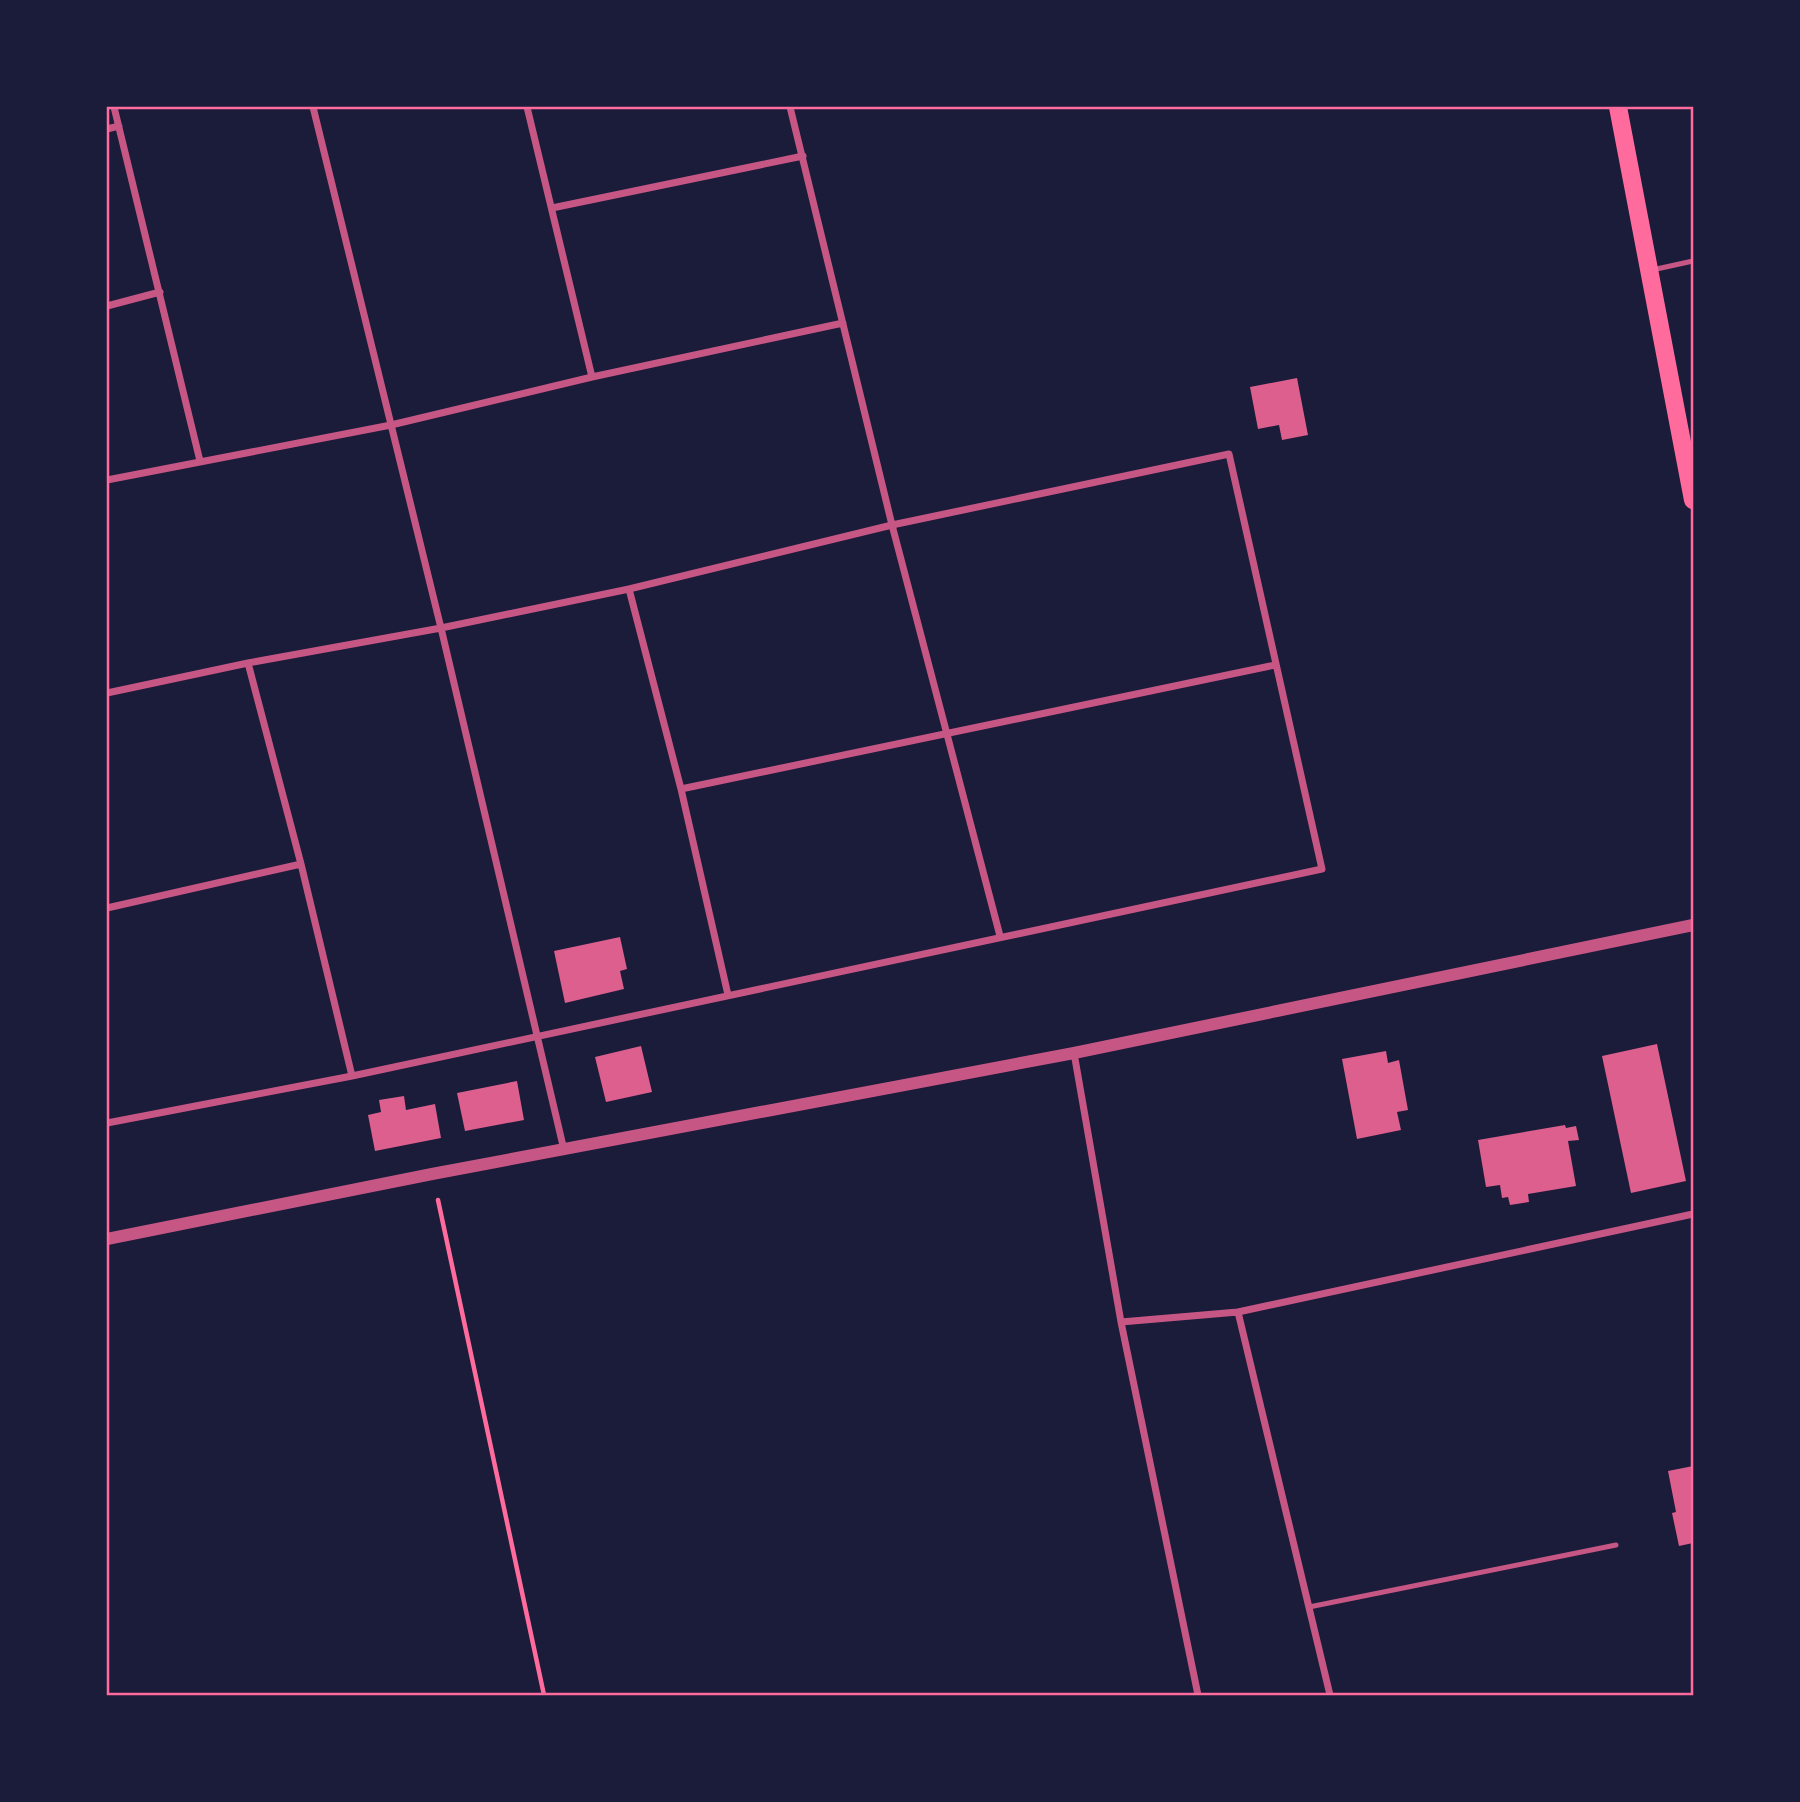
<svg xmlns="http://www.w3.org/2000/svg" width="1800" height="1802" font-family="'PT Sans Narrow',sans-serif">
<rect width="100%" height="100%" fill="#1b1b3a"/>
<path fill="#dd5f8e" d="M 1297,378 L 1308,435 L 1282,440 L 1279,425 L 1258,429 L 1250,387 Z
M 620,937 L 627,969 L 620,971 L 624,989 L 565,1003 L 554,951 Z
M 1657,1044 L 1686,1181 L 1631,1193 L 1602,1056 Z
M 641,1046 L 652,1092 L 606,1102 L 595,1057 Z
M 1386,1051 L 1388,1063 L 1399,1060 L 1408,1110 L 1397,1112 L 1401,1130 L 1357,1139 L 1342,1059 Z
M 517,1081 L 524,1120 L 465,1131 L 457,1093 Z
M 404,1096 L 406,1110 L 435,1104 L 441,1138 L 375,1151 L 368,1115 L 381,1112 L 379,1100 Z
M 1565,1125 L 1566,1128 L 1576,1126 L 1579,1140 L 1568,1141 L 1576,1186 L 1528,1194 L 1529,1202 L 1510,1205 L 1508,1197 L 1502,1198 L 1500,1185 L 1486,1187 L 1478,1140 Z
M 1693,1466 L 1693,1543 L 1679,1546 L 1672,1513 L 1676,1512 L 1668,1471 Z"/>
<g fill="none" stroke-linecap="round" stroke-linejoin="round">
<path stroke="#ff6b9d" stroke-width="4.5" d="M 438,1200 L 544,1695"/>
<path stroke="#c65784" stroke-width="5" d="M 1652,270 L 1693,261
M 1309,1607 L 1616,1545"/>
<path stroke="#c65784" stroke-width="7" d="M 114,107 L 200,461
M 313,107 L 441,628 L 564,1150
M 527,107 L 592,377
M 790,107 L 892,525 L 1000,936
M 107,129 L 119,126
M 552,208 L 803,156
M 107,306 L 160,292
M 107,480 L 391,425 L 592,377 L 843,323
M 629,589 L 681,789 L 728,995
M 248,663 L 301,864 L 352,1076
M 107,693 L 248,663 L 441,628 L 629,589 L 892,525 L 1229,454 L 1322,869 L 352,1076 L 107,1123
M 681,789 L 1275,665
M 107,908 L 301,864
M 1074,1053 L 1121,1322 L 1198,1695
M 1121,1322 L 1238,1312
M 1330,1695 L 1238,1312 L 1693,1214"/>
<path stroke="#c65784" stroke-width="12" d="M 107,1239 L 432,1174 L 1074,1053 L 1693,925"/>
<path stroke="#ff6b9d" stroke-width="18" d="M 1618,107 L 1693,500"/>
</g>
<rect width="1800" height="1802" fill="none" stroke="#1b1b3a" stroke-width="217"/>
<rect x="108" y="108" width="1584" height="1586" fill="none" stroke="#ff6b9d" stroke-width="2.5"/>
</svg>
